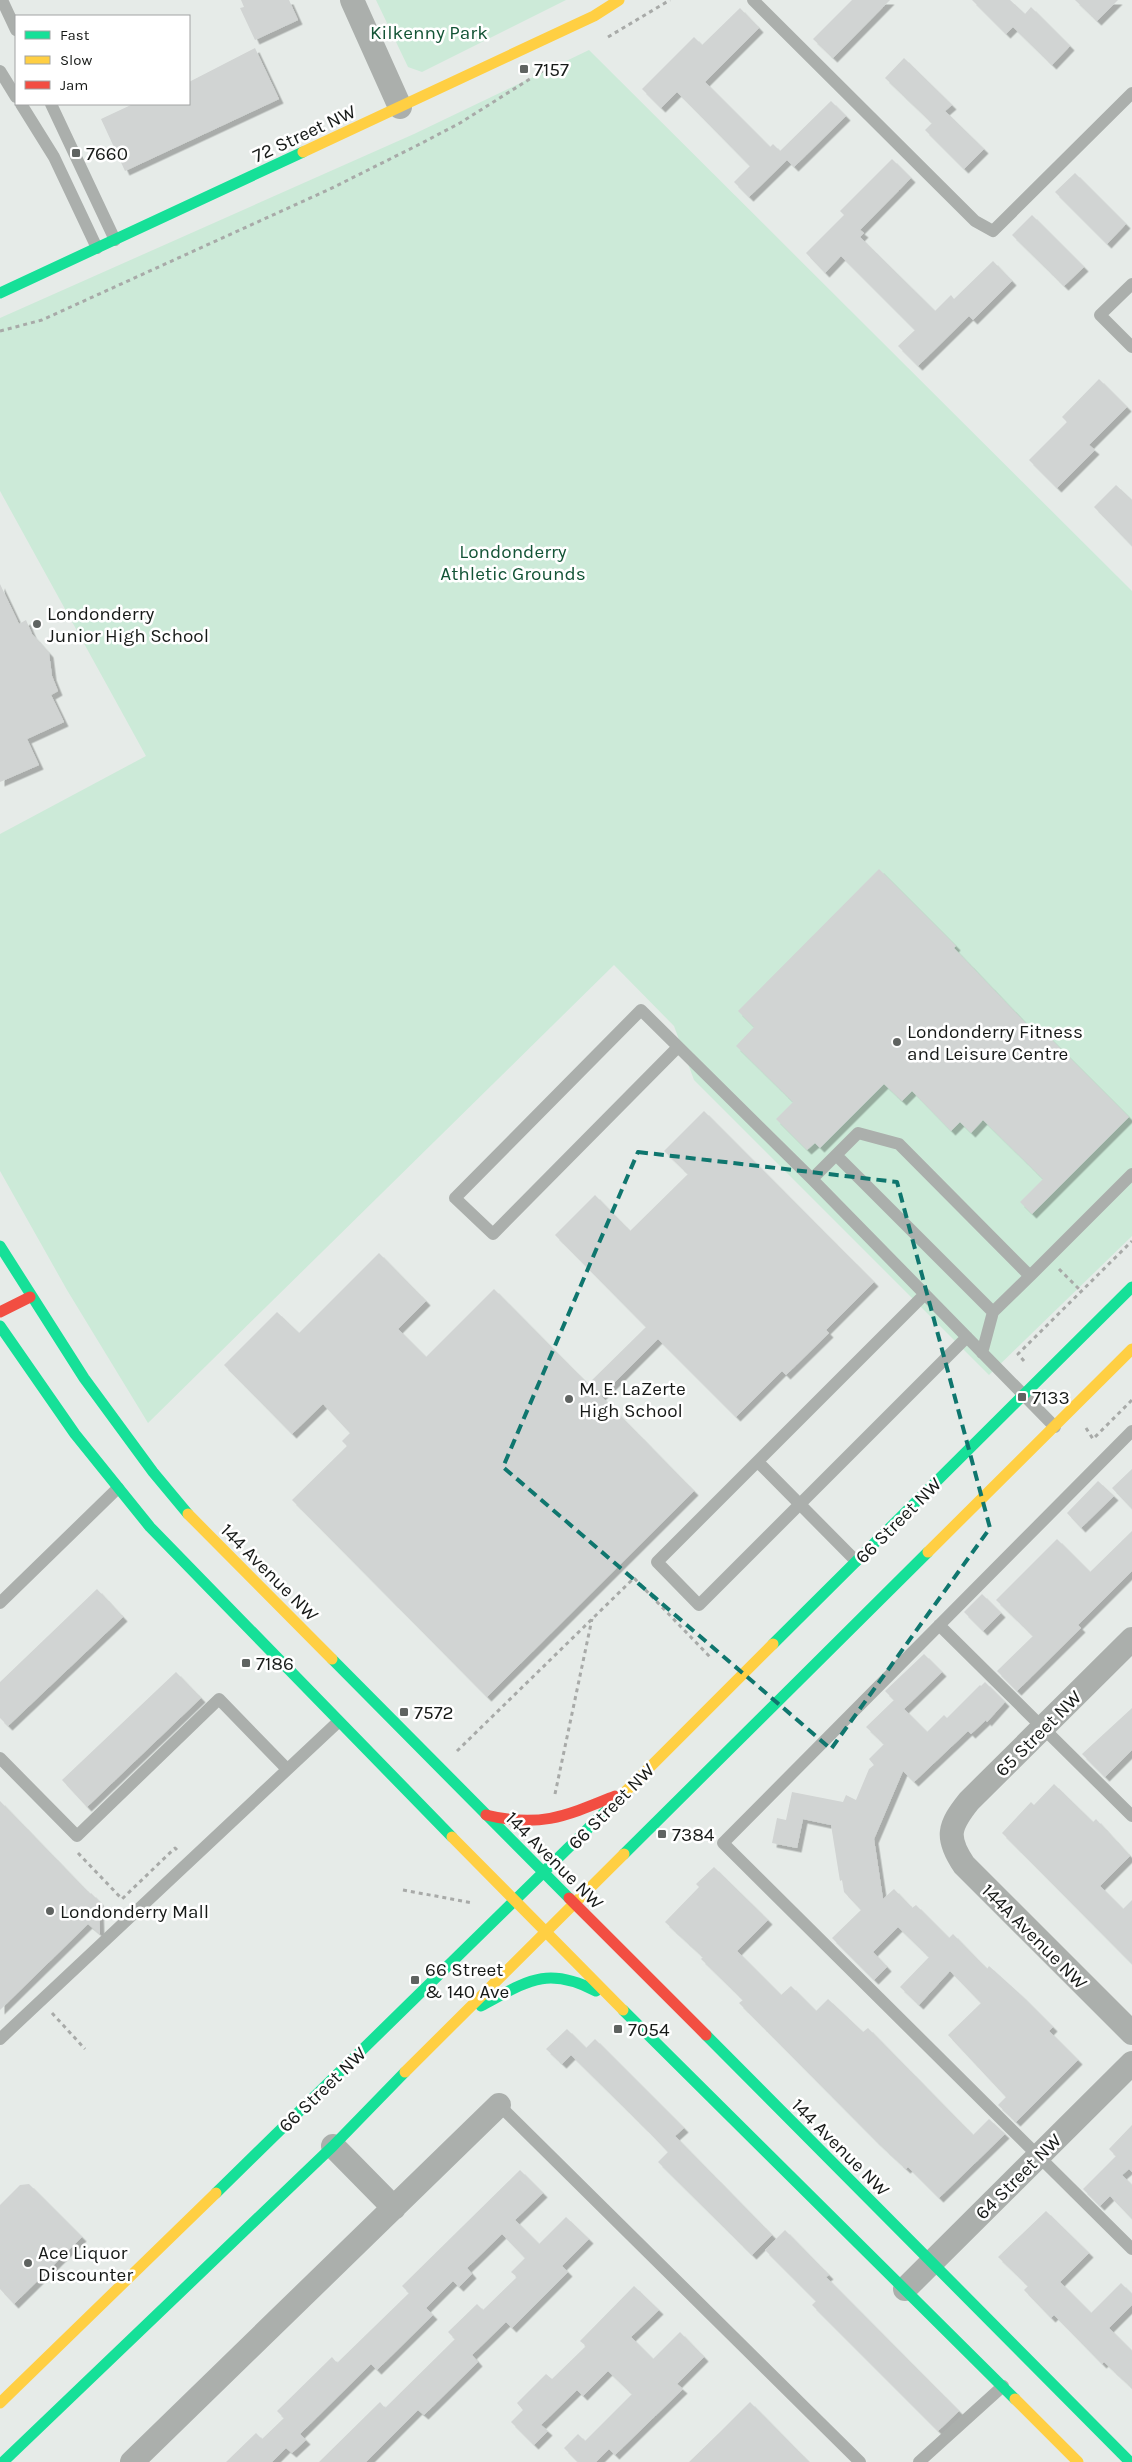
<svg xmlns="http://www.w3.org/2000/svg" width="1132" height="2462" font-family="Karla,sans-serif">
<defs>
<filter id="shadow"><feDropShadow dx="4.5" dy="4.5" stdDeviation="0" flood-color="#0004"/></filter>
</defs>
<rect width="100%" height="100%" fill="#e6ebe8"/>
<path fill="#ccead8" d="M 376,0 L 566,0 L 422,72 L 408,67 Z
M 589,50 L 1132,591 L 1132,1236 L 989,1375 L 694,1080 L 674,1026 L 614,965 L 148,1423 L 67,1290 L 0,1171 L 0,834 L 146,756 L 0,491 L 0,318 L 414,134 Z"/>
<path fill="#d1d4d3" filter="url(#shadow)" d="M 241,0 L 289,0 L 298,20 L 255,40 L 240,8 L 244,7 Z
M 852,0 L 890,0 L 833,58 L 813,39 Z
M 972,0 L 1010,0 L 1025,14 L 1031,7 L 1070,46 L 1052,65 L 1013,27 L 1006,34 Z
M 1075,0 L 1118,0 L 1097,21 Z
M 740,8 L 759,28 L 705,82 L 770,147 L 773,144 L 780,151 L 831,101 L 846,116 L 794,167 L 787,160 L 749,197 L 734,182 L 750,166 L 677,92 L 661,108 L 642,89 L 694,37 L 702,45 Z
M 255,48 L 279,99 L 125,171 L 101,119 L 133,104 L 189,104 L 189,82 Z
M 904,58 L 952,105 L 945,111 L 984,149 L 964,169 L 925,130 L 932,123 L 885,78 Z
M 892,159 L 911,178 L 860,230 L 864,233 L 860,237 L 935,311 L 951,295 L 954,299 L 993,261 L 1012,281 L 973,320 L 969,316 L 918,366 L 898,346 L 915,330 L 841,256 L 825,273 L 806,253 L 844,215 L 840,211 Z
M 1075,173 L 1126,224 L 1107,244 L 1055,192 Z
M 1032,215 L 1084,267 L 1064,286 L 1012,235 Z
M 1099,379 L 1127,407 L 1089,445 L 1095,450 L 1057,488 L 1029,460 L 1067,422 L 1062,417 Z
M 1116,485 L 1132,500 L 1132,546 L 1094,507 Z
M 0,584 L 19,624 L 26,620 L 32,634 L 49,653 L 52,676 L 58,691 L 51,695 L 64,722 L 27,739 L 39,765 L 0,782 Z
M 879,869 L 956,946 L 954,948 L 1040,1038 L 1045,1033 L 1129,1117 L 1032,1214 L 1020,1202 L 1043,1179 L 983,1120 L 971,1133 L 960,1122 L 951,1131 L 912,1091 L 902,1101 L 884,1084 L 820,1148 L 815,1143 L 807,1150 L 776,1119 L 793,1102 L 736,1046 L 754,1027 L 738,1011 Z
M 704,1111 L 874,1282 L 826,1330 L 829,1333 L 786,1375 L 782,1371 L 736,1417 L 658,1339 L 601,1396 L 694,1491 L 487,1697 L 292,1500 L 347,1446 L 342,1441 L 350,1433 L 323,1404 L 292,1434 L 224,1365 L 277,1312 L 299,1333 L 379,1253 L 426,1301 L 398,1329 L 426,1357 L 494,1289 L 588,1384 L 646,1327 L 555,1235 L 595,1195 L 630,1231 L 688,1174 L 664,1151 Z
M 1132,1469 L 1132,1509 L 1112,1488 Z
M 1098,1481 L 1114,1496 L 1081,1528 L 1067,1513 Z
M 1132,1531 L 1132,1571 L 1078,1625 L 1081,1628 L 1017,1691 L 997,1671 L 1033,1636 L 996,1600 L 1057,1539 L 1090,1572 Z
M 97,1589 L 123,1617 L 8,1726 L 0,1718 L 0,1682 Z
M 982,1594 L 1001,1613 L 983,1631 L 964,1612 Z
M 924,1654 L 942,1672 L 904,1709 L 927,1732 L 944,1715 L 947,1718 L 980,1685 L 981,1686 L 985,1682 L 1005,1702 L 987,1722 L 986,1720 L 971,1734 L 968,1731 L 914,1782 L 903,1771 L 874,1839 L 883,1899 L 894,1889 L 912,1908 L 916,1905 L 949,1938 L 953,1934 L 987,1969 L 989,1966 L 1021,1995 L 1053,2027 L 1049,2031 L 1078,2060 L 1016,2122 L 998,2105 L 1006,2097 L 948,2035 L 981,2003 L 950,1971 L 919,2005 L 900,1987 L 929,1957 L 898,1927 L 873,1952 L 887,1967 L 874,1980 L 832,1938 L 861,1910 L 844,1892 L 842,1880 L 840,1881 L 831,1825 L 803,1819 L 797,1848 L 772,1843 L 777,1818 L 786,1820 L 792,1792 L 843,1802 L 846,1795 L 856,1800 L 869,1769 L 874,1765 L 869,1759 L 884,1744 L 866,1727 L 894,1700 L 885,1691 Z
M 176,1672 L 201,1698 L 87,1807 L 62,1780 Z
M 1132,1708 L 1132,1750 L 1105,1777 L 1082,1754 Z
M 1054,1784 L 1093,1822 L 1096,1819 L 1130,1856 L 1100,1886 L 1123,1909 L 1132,1900 L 1132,1964 L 1002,1833 L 1031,1802 L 1034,1805 Z
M 0,1801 L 90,1894 L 91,1893 L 99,1901 L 100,1934 L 88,1924 L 0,2010 Z
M 714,1867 L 768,1920 L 737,1951 L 781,1995 L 791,1986 L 816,2011 L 828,1999 L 863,2032 L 868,2028 L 973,2135 L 989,2119 L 1005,2134 L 939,2198 L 908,2167 L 906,2169 L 876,2141 L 739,2003 L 743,2000 L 701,1959 L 703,1957 L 665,1922 L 699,1887 L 696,1884 Z
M 567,2029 L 586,2048 L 595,2039 L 684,2128 L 675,2136 L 772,2235 L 752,2255 L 658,2162 L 668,2152 L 646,2129 L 571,2055 L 562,2064 L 546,2049 Z
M 1132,2125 L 1132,2172 L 1129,2169 L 1122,2175 L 1132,2185 L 1132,2219 L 1110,2196 L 1100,2206 L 1083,2189 L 1116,2156 L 1109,2149 Z
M 520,2170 L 543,2193 L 515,2220 L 539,2244 L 566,2217 L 589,2239 L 562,2266 L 568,2272 L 512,2328 L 506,2322 L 472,2355 L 478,2362 L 424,2415 L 418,2410 L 366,2462 L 319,2462 L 380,2402 L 385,2408 L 455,2339 L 448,2332 L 477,2304 L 483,2310 L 517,2277 L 511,2272 L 525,2258 L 502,2234 L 467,2268 L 472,2274 L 459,2287 L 453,2281 L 426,2308 L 433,2315 L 377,2370 L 371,2364 L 300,2434 L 306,2440 L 292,2453 L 286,2448 L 272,2462 L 226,2462 L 256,2433 L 262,2439 L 284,2418 L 277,2411 L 332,2357 L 337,2363 L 409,2293 L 402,2286 Z
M 29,2184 L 82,2237 L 14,2304 L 0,2289 L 0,2205 L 20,2185 Z
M 1046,2211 L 1089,2253 L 1060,2282 L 1091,2313 L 1121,2283 L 1132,2294 L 1132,2305 L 1109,2328 L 1132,2351 L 1132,2388 L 1104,2362 L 1102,2364 L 1054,2315 L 1051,2318 L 1024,2290 L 1028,2286 L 998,2257 Z
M 785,2230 L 829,2275 L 826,2277 L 959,2411 L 938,2431 L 812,2305 L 816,2301 L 765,2250 Z
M 634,2286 L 659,2310 L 631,2337 L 653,2359 L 680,2332 L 704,2357 L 677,2384 L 683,2389 L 615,2455 L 609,2449 L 596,2462 L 578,2462 L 564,2448 L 578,2434 L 585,2441 L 632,2394 L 608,2371 L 583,2396 L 577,2390 L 541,2425 L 548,2431 L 534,2445 L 511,2422 L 523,2410 L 517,2403 L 546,2374 L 552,2379 L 586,2346 L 580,2341 Z
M 750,2402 L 809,2462 L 689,2462 L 720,2432 Z"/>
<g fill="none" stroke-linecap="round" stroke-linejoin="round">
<path stroke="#a8aaa8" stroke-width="3" stroke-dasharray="4 4" stroke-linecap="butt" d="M 608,37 L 670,0
M 0,331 L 42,320 L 330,189 L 420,144 L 460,123 L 560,60
M 1059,1269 L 1081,1291
M 1024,1361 L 1018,1354 L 1132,1241
M 1086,1428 L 1093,1439 L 1132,1400
M 457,1751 L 634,1578 L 711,1658
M 555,1794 L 592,1619
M 78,1853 L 122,1899 L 175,1848 L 178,1851
M 403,1890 L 473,1903
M 52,2013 L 85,2049"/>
<path stroke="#abafac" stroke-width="12" d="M 2,0 L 16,30
M 753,0 L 975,221 L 993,231 L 1132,93
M 0,71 L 16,97
M 21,104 L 54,157 L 97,248
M 51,104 L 115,240
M 1132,284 L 1100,315 L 1132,347
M 678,1047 L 493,1234 L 455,1198 L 641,1010 L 812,1179 L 1055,1427
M 812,1179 L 836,1155
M 925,1294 L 657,1562 L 699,1605 L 967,1337
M 993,1312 L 836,1155 L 858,1133 L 899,1144 L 1030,1276 L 1132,1174
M 982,1353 L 993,1312 L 1030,1276
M 1132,1431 L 723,1843 L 1132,2249
M 758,1462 L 856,1561
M 0,1603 L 118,1488
M 939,1625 L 1132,1816
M 0,1758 L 77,1836 L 219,1699 L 287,1769
M 0,2039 L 338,1722
M 499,2105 L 860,2462
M 919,2462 L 1003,2386"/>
<path stroke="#abafac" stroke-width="24" d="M 352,0 L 400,107
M 1132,1639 L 969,1801 C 949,1826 945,1837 964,1865 L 1132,2033
M 333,2146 L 394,2208
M 905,2289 L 1132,2063
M 132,2462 L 499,2105"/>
<path stroke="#16e098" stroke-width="11" d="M 0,293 L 303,152
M 0,1246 L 84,1378 L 153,1472 L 188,1514
M 0,1326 L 75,1434 L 150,1527 L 452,1837
M 773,1644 L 1132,1287
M 332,1659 L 569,1898
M 624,1854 L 928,1552
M 481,2006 C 526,1982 546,1965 596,1991
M 623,2010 L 1015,2399
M 706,2035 L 1130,2462
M 216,2193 L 609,1808
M 3,2462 L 333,2146 L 405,2072"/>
<path stroke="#ffcf43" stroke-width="11" d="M 303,152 L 594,16 L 619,0
M 188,1514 L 332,1659
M 928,1552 L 1132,1349
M 609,1808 L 773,1644
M 452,1837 L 623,2010
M 405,2072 L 624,1854
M 1015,2399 L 1078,2462
M 0,2403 L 216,2193"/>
<path stroke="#f24e42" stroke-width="11" d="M 0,1312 L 30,1297
M 486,1815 C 540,1828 566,1816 615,1796
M 569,1898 L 706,2035"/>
</g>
<path fill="none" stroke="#0f766e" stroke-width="4" stroke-dasharray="10 6" stroke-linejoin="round" d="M 638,1152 L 897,1182 L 990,1528 L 831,1749 L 503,1467 Z"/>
<g fill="#5f6361" stroke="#fff" stroke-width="2">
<rect x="519" y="64" width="10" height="10" rx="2.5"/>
<rect x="71" y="148" width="10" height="10" rx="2.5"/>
<circle cx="37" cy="624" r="5"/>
<circle cx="897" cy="1042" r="5"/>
<rect x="1017" y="1392" width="10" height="10" rx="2.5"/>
<circle cx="569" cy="1399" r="5"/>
<rect x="241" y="1658" width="10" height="10" rx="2.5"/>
<rect x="399" y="1707" width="10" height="10" rx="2.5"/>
<rect x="657" y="1829" width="10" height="10" rx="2.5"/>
<circle cx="50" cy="1911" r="5"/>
<rect x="410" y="1975" width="10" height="10" rx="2.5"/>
<rect x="613" y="2024" width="10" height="10" rx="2.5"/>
<circle cx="28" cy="2263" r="5"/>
</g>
<g text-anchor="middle" stroke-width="5" stroke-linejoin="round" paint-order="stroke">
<g font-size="19" fill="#135436" stroke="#fff">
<text x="429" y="39">Kilkenny Park</text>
<text x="513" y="558">Londonderry<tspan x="513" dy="22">Athletic Grounds</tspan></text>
</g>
<g font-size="19" fill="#171a18" stroke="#fff" text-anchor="start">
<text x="534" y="76">7157</text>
<text x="86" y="160">7660</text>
<text x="47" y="620">Londonderry<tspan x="47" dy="22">Junior High School</tspan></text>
<text x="907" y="1038">Londonderry Fitness<tspan x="907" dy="22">and Leisure Centre</tspan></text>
<text x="579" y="1395">M. E. LaZerte<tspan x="579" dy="22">High School</tspan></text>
<text x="1032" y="1404">7133</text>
<text x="256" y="1670">7186</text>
<text x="414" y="1719">7572</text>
<text x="672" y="1841">7384</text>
<text x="60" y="1918">Londonderry Mall</text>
<text x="425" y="1976">66 Street<tspan x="425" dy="22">&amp; 140 Ave</tspan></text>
<text x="628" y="2036">7054</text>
<text x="38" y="2259">Ace Liquor<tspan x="38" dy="22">Discounter</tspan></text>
</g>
<g font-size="19" fill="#171a18" stroke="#fff">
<text transform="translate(304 133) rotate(-25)" y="7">72 Street NW</text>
<text transform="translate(898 1520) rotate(-45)" y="7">66 Street NW</text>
<text transform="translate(270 1572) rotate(45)" y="7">144 Avenue NW</text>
<text transform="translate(1038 1733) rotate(-45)" y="7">65 Street NW</text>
<text transform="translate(611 1806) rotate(-45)" y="7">66 Street NW</text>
<text transform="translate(555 1860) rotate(45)" y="7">144 Avenue NW</text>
<text transform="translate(1035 1936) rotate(45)" y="7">144A Avenue NW</text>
<text transform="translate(322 2089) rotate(-44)" y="7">66 Street NW</text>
<text transform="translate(841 2147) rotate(45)" y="7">144 Avenue NW</text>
<text transform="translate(1018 2176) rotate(-45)" y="7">64 Street NW</text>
</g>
</g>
<rect x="15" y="15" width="175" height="90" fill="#ffffff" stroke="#a2a3a3"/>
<rect x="25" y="31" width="25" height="8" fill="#16e098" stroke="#a2a3a3"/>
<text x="60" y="40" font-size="15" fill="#171a18">Fast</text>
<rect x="25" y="56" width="25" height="8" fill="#ffcf43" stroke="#a2a3a3"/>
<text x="60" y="65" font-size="15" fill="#171a18">Slow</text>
<rect x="25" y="81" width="25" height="8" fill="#f24e42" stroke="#a2a3a3"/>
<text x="60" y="90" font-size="15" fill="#171a18">Jam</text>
</svg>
